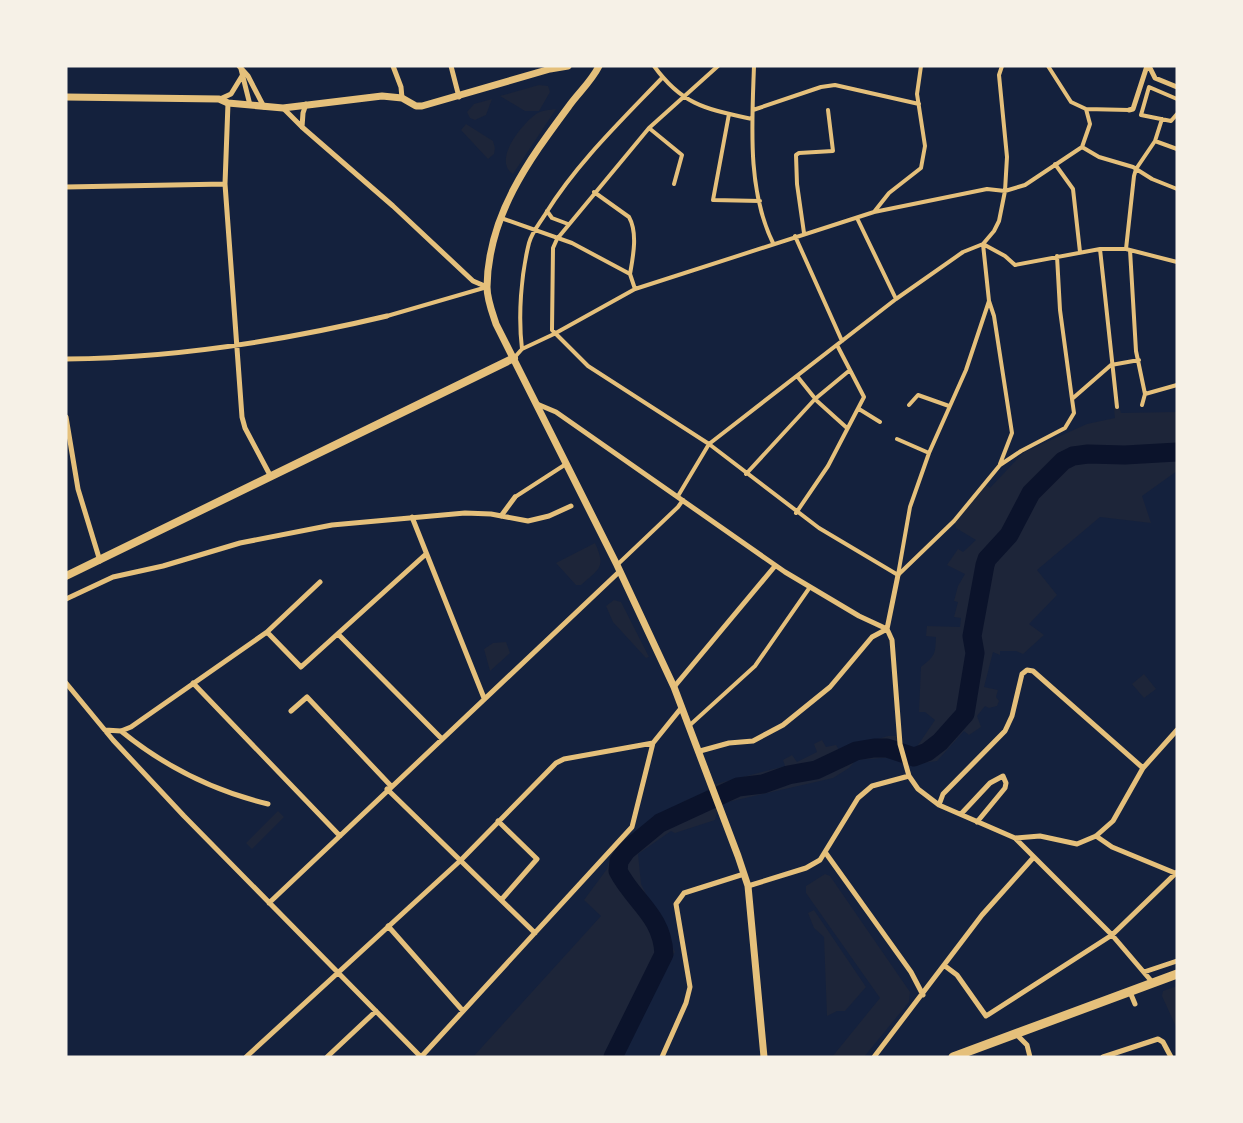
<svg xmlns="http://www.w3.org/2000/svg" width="1243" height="1123" font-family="'Source Sans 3',sans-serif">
<rect width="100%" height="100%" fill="#14213d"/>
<path fill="#1d2539" d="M 539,85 L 548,86 L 550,92 L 539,111 L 525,111 L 500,96 Z
M 492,99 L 486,115 L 475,120 L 470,118 L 467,112 L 474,104 Z
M 556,109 L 513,174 C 492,160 522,124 536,114 C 542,110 549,110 556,109 Z
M 466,124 L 493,141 L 495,148 L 494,154 L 488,159 L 461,130 Z
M 1119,406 L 1121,413 L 1177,412 L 1177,471 L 1142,496 L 1151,523 L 1100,517 L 1037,570 L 1057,595 L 1029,624 L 1044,635 L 1023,654 L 1016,651 L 1000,651 L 1000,655 L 993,652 L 984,687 L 998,690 L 996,697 L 999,701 L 997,706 L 989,708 L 985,706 L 977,716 L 981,727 L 969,735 L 964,731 L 937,761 L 916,764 L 914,751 L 935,720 L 925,712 L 919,712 L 921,667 C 936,655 935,654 936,637 L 926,636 L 927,626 L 960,627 L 961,618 L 954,617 L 958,602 L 954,601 L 958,586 L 965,574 L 947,565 L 958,549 L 963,552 L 976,540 L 956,528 L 954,520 L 985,484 L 990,488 L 1024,452 L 1087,424 L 1115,418 L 1114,408 Z
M 595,543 C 606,568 600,568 581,585 L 576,585 L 556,563 Z
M 614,600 L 621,602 L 649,657 L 646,658 L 613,622 L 606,606 Z
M 506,642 L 510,653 L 490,671 L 484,649 L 493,643 Z
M 1144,674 L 1156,689 L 1144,698 L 1132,684 Z
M 888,736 L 900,736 L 903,753 L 895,757 L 856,760 L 849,768 L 833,778 L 719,804 L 715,820 L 675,833 L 671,831 L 638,854 L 641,884 L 675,952 L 651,994 L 621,1057 L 473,1057 L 601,916 L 584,900 L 607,869 L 612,849 L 644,825 L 671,813 L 686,800 L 702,796 L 712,785 L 785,766 L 783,760 L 792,755 L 797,762 L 817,752 L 814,744 L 822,740 L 826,747 L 836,745 L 839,750 Z
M 278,811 L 284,817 L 252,849 L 246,843 Z
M 825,874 L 830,876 L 910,992 L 909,1002 L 864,1057 L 832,1057 L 880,998 L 806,893 L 806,886 Z
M 814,910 L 866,987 L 845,1011 L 837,1011 L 827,1016 L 824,937 L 814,928 L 808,913 Z
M 1177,986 L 1177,1029 L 1162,996 L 1163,991 Z"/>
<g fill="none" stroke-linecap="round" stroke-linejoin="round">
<path stroke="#0b132b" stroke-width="19" d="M 613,1057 L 664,954 C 662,915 634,902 618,871 L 619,861 L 626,851 L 660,823 L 738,787 L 763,784 L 788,775 L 816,770 L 856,751 L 874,748 L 887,748 L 914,757 L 927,752 L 940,742 L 965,714 L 975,653 L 972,636 L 985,565 L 987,559 L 1009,535 L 1031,493 L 1063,461 L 1073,456 L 1088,454 L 1125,455 L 1177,452"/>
<path stroke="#e5c07b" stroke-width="4" d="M 654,66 C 683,106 707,109 752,119
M 718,66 L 649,128 L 557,239 L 553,248 L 552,330 L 588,366 L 709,444 L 819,528 L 898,575
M 754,66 C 752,124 747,190 773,243
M 1177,99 L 1149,87 L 1141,115 L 1171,121 L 1177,114
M 1086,109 L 1129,110
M 753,110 L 821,87 L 835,85 L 919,104
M 729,114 L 713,200 L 760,201
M 649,128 L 682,155 L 674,184
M 1155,141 L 1177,149
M 1082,147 L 1099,157 L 1133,167 L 1152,179 L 1177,189
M 1055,164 L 1073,189 L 1080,252
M 594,192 L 629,217 C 638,233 633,257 630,274
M 547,211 L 552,218 L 568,224
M 874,212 L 889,193 L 921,168 L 925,146 L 917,94 L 921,66
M 501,218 L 572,243 L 630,274 L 635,289
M 857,218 L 896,299
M 804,233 L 797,184 L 796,155 L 799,153 L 833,151 L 828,110
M 795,236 L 842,341
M 983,244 L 1005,256 L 1015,265 L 1100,249 L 1126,249 L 1177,262
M 1100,249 L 1117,407
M 1126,249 L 1134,176 L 1136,169 L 1155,141 L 1162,119
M 1130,250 L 1136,351 L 1145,394 L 1142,405
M 1057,256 L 1060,310 L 1072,399
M 989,301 L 994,316 L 1012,433 L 1000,464
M 387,316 L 487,287
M 522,349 C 518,316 521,275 529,243 C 532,232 540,223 546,213 C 577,163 621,121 662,78
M 514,358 L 522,349 L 554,334 L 635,289 L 874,212 L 987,189 L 1005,191 L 1025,185 L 1082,147 L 1090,124 L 1086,109 L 1071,102 L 1048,66
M 797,376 L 817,401 L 847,428
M 1145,394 L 1177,385
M 909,405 L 918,395 L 949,406
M 859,409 L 880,422
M 897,439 L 929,453
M 746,474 L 815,399 L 850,370
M 678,496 L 709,444 L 896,299 L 963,252 L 983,244 L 994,231 L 999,221 L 1005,191 L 1007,157 L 999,75 L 1002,66
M 515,497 L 566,464
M 796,513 L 828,466 L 864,397 L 837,345
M 617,565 L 678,507 L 683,500
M 898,575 L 910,507 L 929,453 L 966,370 L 989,301 L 983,244
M 898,575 L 954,521 L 1000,465 L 1021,451 L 1065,428 L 1074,413 L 1072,399 L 1111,365 L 1139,360
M 690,725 L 755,666 L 810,587"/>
<path stroke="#e5c07b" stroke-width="5" d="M 239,66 L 248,76 L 264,107
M 393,66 L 401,87 L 402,98
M 451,66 L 459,97
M 1149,66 L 1155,78 L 1177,87
M 241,69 L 250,105
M 220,99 L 231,94 L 242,76
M 228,103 L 225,184 L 242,417 L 245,428 L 271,477
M 283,108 L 302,127 L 393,206 L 473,281 L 487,287
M 1129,110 L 1133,109 L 1147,66
M 302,127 L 303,113 L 306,104
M 66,187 L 225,184
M 66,359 C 175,358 282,341 387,316
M 537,404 L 556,412 L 785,572 L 859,616 L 887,629
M 66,417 L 78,489 L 100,561
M 501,516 L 515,497
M 412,517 L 484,698
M 898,575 L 887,629 L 892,640 L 900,744 L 909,776 L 918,789 L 939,805 L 1015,838 L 1112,935 L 1153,983
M 66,599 L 113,577 L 163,566 L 240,543 L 332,525 L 465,513 L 491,514 L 528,521 L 549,516 L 571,506
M 267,632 L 301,667 L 426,554
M 338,634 L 442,739
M 66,683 L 113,740 L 184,816 L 421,1057
M 193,683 L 340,836
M 674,687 L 775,566
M 291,711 L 307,697 L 391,786
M 105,730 L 121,731 L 131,727 L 267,632 L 320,582
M 121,731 C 164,766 214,791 268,804
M 700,751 L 729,743 L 753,741 L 783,725 L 830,687 L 872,637 L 887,629
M 387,789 L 535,933
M 939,805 L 943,794 L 1005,731 L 1012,716 L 1022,674 L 1027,670 L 1033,671 L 1143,768
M 961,814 L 990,783 L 1003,776 L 1006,783 L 1005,788 L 977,822
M 498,821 L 537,859 L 502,899
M 1096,836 L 1112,847 L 1175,873
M 1015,838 L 1040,836 L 1077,844 L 1096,836 L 1113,821 L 1143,768 L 1177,730
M 825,852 L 911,972 L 923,995
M 748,886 L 806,868 L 820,860 L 858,798 L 872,786 L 909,776
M 269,903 L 620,571
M 388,926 L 463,1011
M 945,966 L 957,975 L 986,1016 L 1112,935 L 1177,872
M 1144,972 L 1177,961
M 1130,992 L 1135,1004
M 1016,1034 L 1027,1045 L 1030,1057
M 246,1057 L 461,860 L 556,763 L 564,759 L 653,743
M 327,1057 L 376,1011
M 421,1057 L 632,827 L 653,743 L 682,707
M 662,1057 L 686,1003 L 690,987 L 676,904 L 684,893 L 744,874
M 874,1057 L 982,915 L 1033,858
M 1103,1057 L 1158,1039 L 1163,1042 L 1171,1057"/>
<path stroke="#e5c07b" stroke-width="7" d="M 599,66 C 591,82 579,92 569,106 C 529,160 488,215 487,287 C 487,299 492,312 496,324 L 617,565 L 674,687 L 738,856 L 748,886 L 764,1057
M 66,97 L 219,99 L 228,103 L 283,108 L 382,96 L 402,98 L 416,106 L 422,106 L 550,69 L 568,66"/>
<path stroke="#e5c07b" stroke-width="8" d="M 66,576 L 514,358"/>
<path stroke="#e5c07b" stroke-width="9" d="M 953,1057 L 1177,974"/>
</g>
<rect width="1243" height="1123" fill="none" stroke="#f6f1e7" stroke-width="135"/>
</svg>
